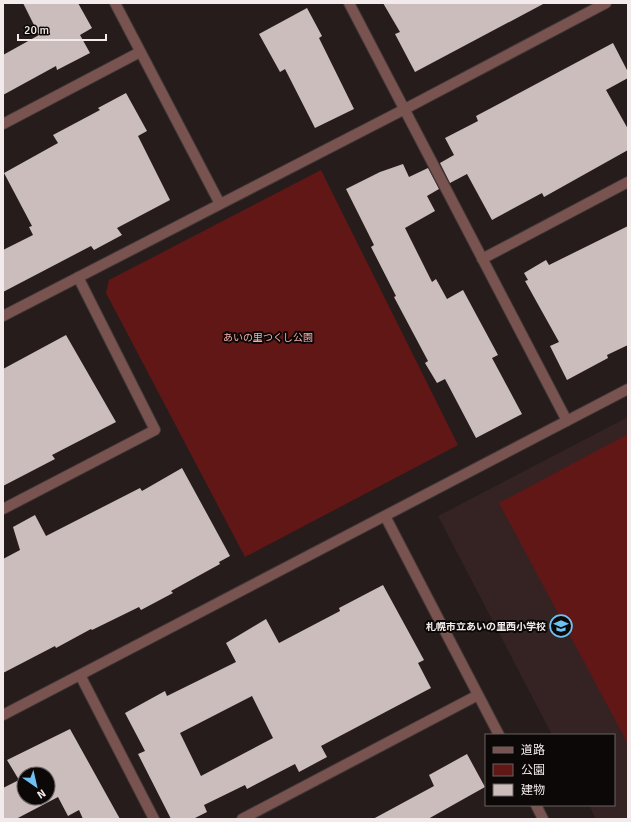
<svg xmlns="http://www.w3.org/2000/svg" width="631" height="822" font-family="Signika,'Noto Sans JP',sans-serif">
<rect width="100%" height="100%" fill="#261c1b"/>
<path fill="#342322" d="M 628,417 L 628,819 L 596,819 L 589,805 L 614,805 L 614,735 L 552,735 L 438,516 Z"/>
<path fill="#611716" d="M 321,170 L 458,445 L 245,557 L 106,293 L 109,280 Z
M 628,434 L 628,744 L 499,503 Z"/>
<path fill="#cbbdbc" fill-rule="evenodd" d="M 23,3 L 78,3 L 92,28 L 80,35 L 90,53 L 57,70 L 56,66 L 3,95 L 3,55 L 39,35 Z
M 383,3 L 545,3 L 415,72 L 395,34 L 400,32 Z
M 307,8 L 322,36 L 319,38 L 354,109 L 315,128 L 285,69 L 280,72 L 259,34 Z
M 613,43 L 628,72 L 628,78 L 606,90 L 628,129 L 628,150 L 544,197 L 542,193 L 492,220 L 467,174 L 450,183 L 440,163 L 454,155 L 445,138 L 478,121 L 476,116 Z
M 126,93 L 147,131 L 138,136 L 170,200 L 117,228 L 122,235 L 94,250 L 91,246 L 3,292 L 3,250 L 33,235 L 29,227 L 32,226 L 4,173 L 58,143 L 53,135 L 100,110 L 98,108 Z
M 403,164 L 409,177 L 428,168 L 439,189 L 427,196 L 435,211 L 405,228 L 432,282 L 436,279 L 447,299 L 463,290 L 498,355 L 492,358 L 522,414 L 476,438 L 445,379 L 437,383 L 425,363 L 428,361 L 394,297 L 396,296 L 371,247 L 374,245 L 346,189 L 380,172 Z
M 628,226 L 628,345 L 607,355 L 608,358 L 567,380 L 550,346 L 559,342 L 525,281 L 528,280 L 524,273 L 546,260 L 549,265 Z
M 66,335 L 116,422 L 52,455 L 55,459 L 3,486 L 3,369 Z
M 182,468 L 230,556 L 219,562 L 220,564 L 171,591 L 173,593 L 141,610 L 139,607 L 92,630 L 91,629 L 56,648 L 55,646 L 3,673 L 3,559 L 20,550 L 13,527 L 35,515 L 46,536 L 140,488 L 142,491 Z
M 383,585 L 424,660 L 418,663 L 431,688 L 321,746 L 327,757 L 299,772 L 295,764 L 247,789 L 245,785 L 204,805 L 207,812 L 193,819 L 171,819 L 138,754 L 145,751 L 125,713 L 165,691 L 167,696 L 236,662 L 226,643 L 266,619 L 279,643 L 340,611 L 339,608 ZM 252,696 L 273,738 L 201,776 L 180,733 Z
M 70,729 L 120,819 L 83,819 L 79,810 L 68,816 L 58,797 L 16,819 L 3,819 L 3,788 L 19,780 L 7,760 ZM 24,774 L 48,774 L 48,798 L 24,798 Z
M 467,754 L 485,787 L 428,819 L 373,819 L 434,786 L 429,775 Z"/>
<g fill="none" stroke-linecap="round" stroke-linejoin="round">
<g stroke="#433938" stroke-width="12">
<path id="street" d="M 115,3 L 220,204
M 349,3 L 567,421
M 3,124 L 140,52
M 482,259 L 628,182
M 3,316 L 403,110 L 606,3
M 3,509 L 155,430 L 78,277
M 385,516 L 499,735
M 80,675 L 154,819
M 3,715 L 628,389
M 536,805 L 543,819
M 242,819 L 478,695"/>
</g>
<use href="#street" stroke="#78534f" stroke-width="10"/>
</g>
<defs>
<g id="school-ring" transform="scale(1.15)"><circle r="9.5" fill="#0c0807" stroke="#6dc2f3" stroke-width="1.5"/><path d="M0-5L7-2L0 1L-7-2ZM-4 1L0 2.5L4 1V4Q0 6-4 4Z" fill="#6dc2f3"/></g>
</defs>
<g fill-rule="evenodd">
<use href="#school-ring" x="561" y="626"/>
</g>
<g text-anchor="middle" stroke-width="4" stroke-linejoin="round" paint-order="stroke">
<g font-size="10" fill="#f6afa8" stroke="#0c0807">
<text x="268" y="341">あいの里つくし公園</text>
</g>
<g font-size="10" font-weight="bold" fill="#f3ebeb" stroke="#0c0807" text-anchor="end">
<text x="546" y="630">札幌市立あいの里西小学校</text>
</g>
</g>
<rect width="631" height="822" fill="none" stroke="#f3ebeb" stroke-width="8"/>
<rect x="485" y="734" width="130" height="72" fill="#0c0807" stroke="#686362"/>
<rect x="493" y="747" width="20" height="6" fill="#78534f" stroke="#686362"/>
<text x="521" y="754" font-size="12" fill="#f3ebeb">道路</text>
<rect x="493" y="764" width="20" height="12" fill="#611716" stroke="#686362"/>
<text x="521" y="774" font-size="12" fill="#f3ebeb">公園</text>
<rect x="493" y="784" width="20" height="12" fill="#cbbdbc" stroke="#686362"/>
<text x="521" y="794" font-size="12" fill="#f3ebeb">建物</text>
<g transform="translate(36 786) rotate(146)"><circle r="19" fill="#0c0807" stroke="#686362"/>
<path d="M0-3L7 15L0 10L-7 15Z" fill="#6dc2f3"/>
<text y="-6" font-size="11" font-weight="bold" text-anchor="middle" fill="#f3ebeb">N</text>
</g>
<path d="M18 34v6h88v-6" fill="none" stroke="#f3ebeb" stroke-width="2"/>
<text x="24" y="34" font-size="12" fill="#f3ebeb" stroke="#0c0807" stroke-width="3" paint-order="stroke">20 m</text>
</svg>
